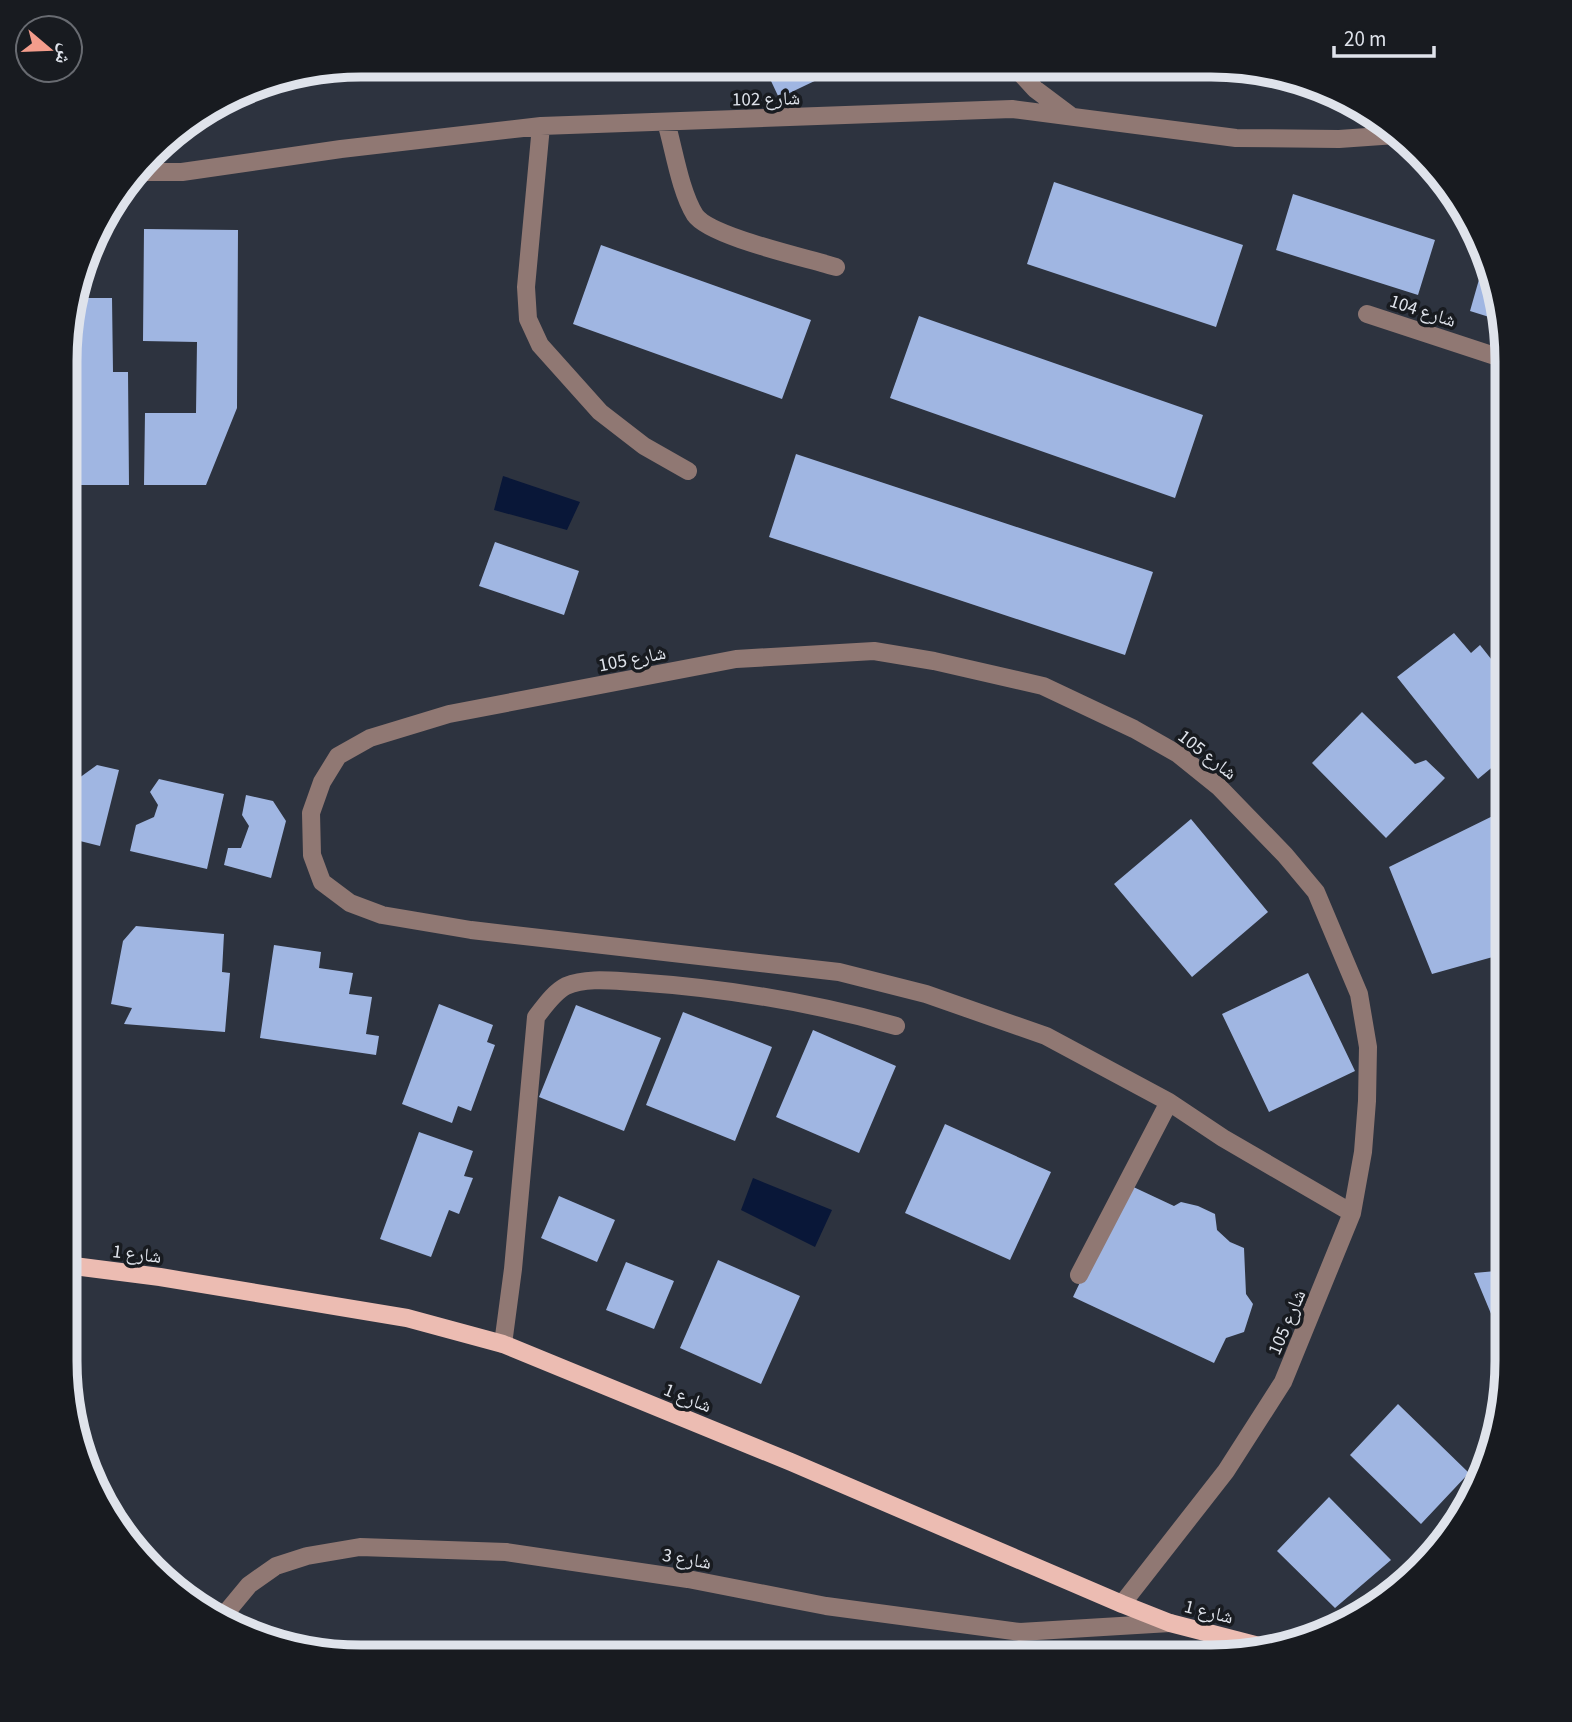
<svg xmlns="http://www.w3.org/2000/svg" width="1572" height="1722" font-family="'Source Sans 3','Noto Naskh Arabic',sans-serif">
<rect width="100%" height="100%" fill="#2d333f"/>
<path fill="#091738" d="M 503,476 L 580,502 L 567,530 L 494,510 Z
M 753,1178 L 832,1210 L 815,1247 L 741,1210 Z"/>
<path fill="#a0b6e2" d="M 764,66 L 846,66 L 779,98 Z
M 1054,182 L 1243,245 L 1216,327 L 1027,264 Z
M 1293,194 L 1435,240 L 1418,295 L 1276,250 Z
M 144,229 L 238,230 L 237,408 L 206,485 L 144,485 L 145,413 L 196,413 L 197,342 L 143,341 Z
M 601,245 L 811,320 L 782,399 L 573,324 Z
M 1486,255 L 1492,266 L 1502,321 L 1470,311 Z
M 72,298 L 112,298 L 113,372 L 128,372 L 129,485 L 70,485 L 70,303 Z
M 919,316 L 1203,415 L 1175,498 L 890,398 Z
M 796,454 L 1153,572 L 1125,655 L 769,537 Z
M 495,542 L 579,571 L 564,615 L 479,586 Z
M 1454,633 L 1471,653 L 1480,645 L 1507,679 L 1507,755 L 1478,779 L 1397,677 Z
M 1362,712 L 1415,764 L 1426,760 L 1445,778 L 1386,838 L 1312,763 Z
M 97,765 L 119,770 L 100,846 L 68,838 L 68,786 Z
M 159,779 L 224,794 L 207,869 L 130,851 L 136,825 L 154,817 L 158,805 L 150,792 Z
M 246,795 L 273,801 L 286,821 L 271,878 L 224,865 L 228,848 L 241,848 L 249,826 L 242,815 Z
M 1507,809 L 1507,953 L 1432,974 L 1389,867 Z
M 1191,819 L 1268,912 L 1192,977 L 1114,884 Z
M 136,926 L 224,934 L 222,972 L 230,973 L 225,1032 L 124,1024 L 132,1008 L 111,1004 L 123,941 Z
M 274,945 L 321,952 L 319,968 L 353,973 L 349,994 L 372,997 L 366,1034 L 379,1036 L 376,1055 L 260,1038 Z
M 1308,973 L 1355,1071 L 1269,1112 L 1222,1014 Z
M 439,1004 L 493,1025 L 487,1042 L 495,1045 L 471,1111 L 458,1106 L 452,1123 L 402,1104 Z
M 576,1005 L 661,1038 L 624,1131 L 539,1097 Z
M 683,1012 L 772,1047 L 735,1141 L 646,1105 Z
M 813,1030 L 896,1066 L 859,1153 L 776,1117 Z
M 945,1124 L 1051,1172 L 1010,1260 L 905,1213 Z
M 419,1132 L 473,1151 L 464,1176 L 473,1178 L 459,1214 L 449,1210 L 431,1257 L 380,1239 Z
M 1127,1184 L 1174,1206 L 1181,1202 L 1198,1206 L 1215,1214 L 1217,1230 L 1230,1242 L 1244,1248 L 1246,1294 L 1253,1304 L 1244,1332 L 1226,1338 L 1214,1363 L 1073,1297 Z
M 559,1196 L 615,1220 L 597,1262 L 541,1238 Z
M 718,1260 L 800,1296 L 761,1384 L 680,1348 Z
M 626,1262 L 674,1281 L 654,1329 L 606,1310 Z
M 1507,1270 L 1507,1352 L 1474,1273 Z
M 1398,1404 L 1469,1473 L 1421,1524 L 1350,1455 Z
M 85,1465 L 96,1469 L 92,1481 Z
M 1329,1497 L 1391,1560 L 1335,1608 L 1277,1551 Z"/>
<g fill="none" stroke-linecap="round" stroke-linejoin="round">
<path stroke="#907873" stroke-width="18" d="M 1015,67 L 1035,89 L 1071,116
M 666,122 C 674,149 680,191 695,215 C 710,237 808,258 836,267
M 541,126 L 526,287 L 528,319 L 540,345 L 600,412 L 644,446 L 688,471
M 138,172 L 182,172 L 341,149 L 541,126 L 1012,109 L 1236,138 L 1339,139 L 1396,135
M 1367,314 L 1507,360
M 1079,1275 L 1169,1102
M 503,1344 L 513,1269 L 536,1017 C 544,1007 554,992 566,986 C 587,977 614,981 635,982 C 723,988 811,1002 896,1026
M 1122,1604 L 1226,1471 L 1283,1382 L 1352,1213 L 1363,1152 L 1367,1101 L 1368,1047 L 1359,994 L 1316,892 L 1285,855 L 1219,787 L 1178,754 L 1134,729 L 1043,686 L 934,661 L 874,651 L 736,659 L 449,714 L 370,738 L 338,756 L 322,782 L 311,813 L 312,855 L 322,882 L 350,903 L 382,915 L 471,930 L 839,972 L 926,994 L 1046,1036 L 1169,1102 L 1223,1138 L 1352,1213
M 220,1620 L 249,1585 L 276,1566 L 307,1556 L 360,1547 L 506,1552 L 688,1579 L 826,1606 L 1020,1632 L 1170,1623"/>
<path stroke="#ecbcb2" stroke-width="18" d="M 66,1265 L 160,1277 L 407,1318 L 503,1344 L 791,1462 L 1122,1604 L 1170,1623 L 1271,1649"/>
</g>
<g text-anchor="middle" stroke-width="7" stroke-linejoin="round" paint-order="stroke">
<g font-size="19" fill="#dfe3eb" stroke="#181b20">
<text transform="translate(766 98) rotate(-1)" y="7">شارع 102</text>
<text transform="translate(1423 310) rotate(18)" y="7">شارع 104</text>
<text transform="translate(632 658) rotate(-11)" y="7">شارع 105</text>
<text transform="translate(1208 754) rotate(38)" y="7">شارع 105</text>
<text transform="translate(137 1253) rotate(7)" y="7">شارع 1</text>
<text transform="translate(1286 1322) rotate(-67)" y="7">شارع 105</text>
<text transform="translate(688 1397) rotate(22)" y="7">شارع 1</text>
<text transform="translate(687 1558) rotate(10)" y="7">شارع 3</text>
<text transform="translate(1209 1611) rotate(14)" y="7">شارع 1</text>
</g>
</g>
<path d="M0 0H1572V1722H0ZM361 77H1211A284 284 0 0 1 1495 361V1361A284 284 0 0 1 1211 1645H361A284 284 0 0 1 77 1361V361A284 284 0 0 1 361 77Z" fill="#181b20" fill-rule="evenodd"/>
<path fill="none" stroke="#dfe3eb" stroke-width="9" d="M361 77H1211A284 284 0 0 1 1495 361V1361A284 284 0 0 1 1211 1645H361A284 284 0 0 1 77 1361V361A284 284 0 0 1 361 77Z"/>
<g transform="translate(49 49) rotate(109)"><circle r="33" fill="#181b20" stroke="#686b71" stroke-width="2"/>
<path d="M0-5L12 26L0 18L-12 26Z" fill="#f49d8c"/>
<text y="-10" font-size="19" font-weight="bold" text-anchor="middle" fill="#dfe3eb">ش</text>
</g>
<path d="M1334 46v10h100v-10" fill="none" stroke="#dfe3eb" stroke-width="3.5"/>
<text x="1344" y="46" font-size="21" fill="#dfe3eb" stroke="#181b20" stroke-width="5" paint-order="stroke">20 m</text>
</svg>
